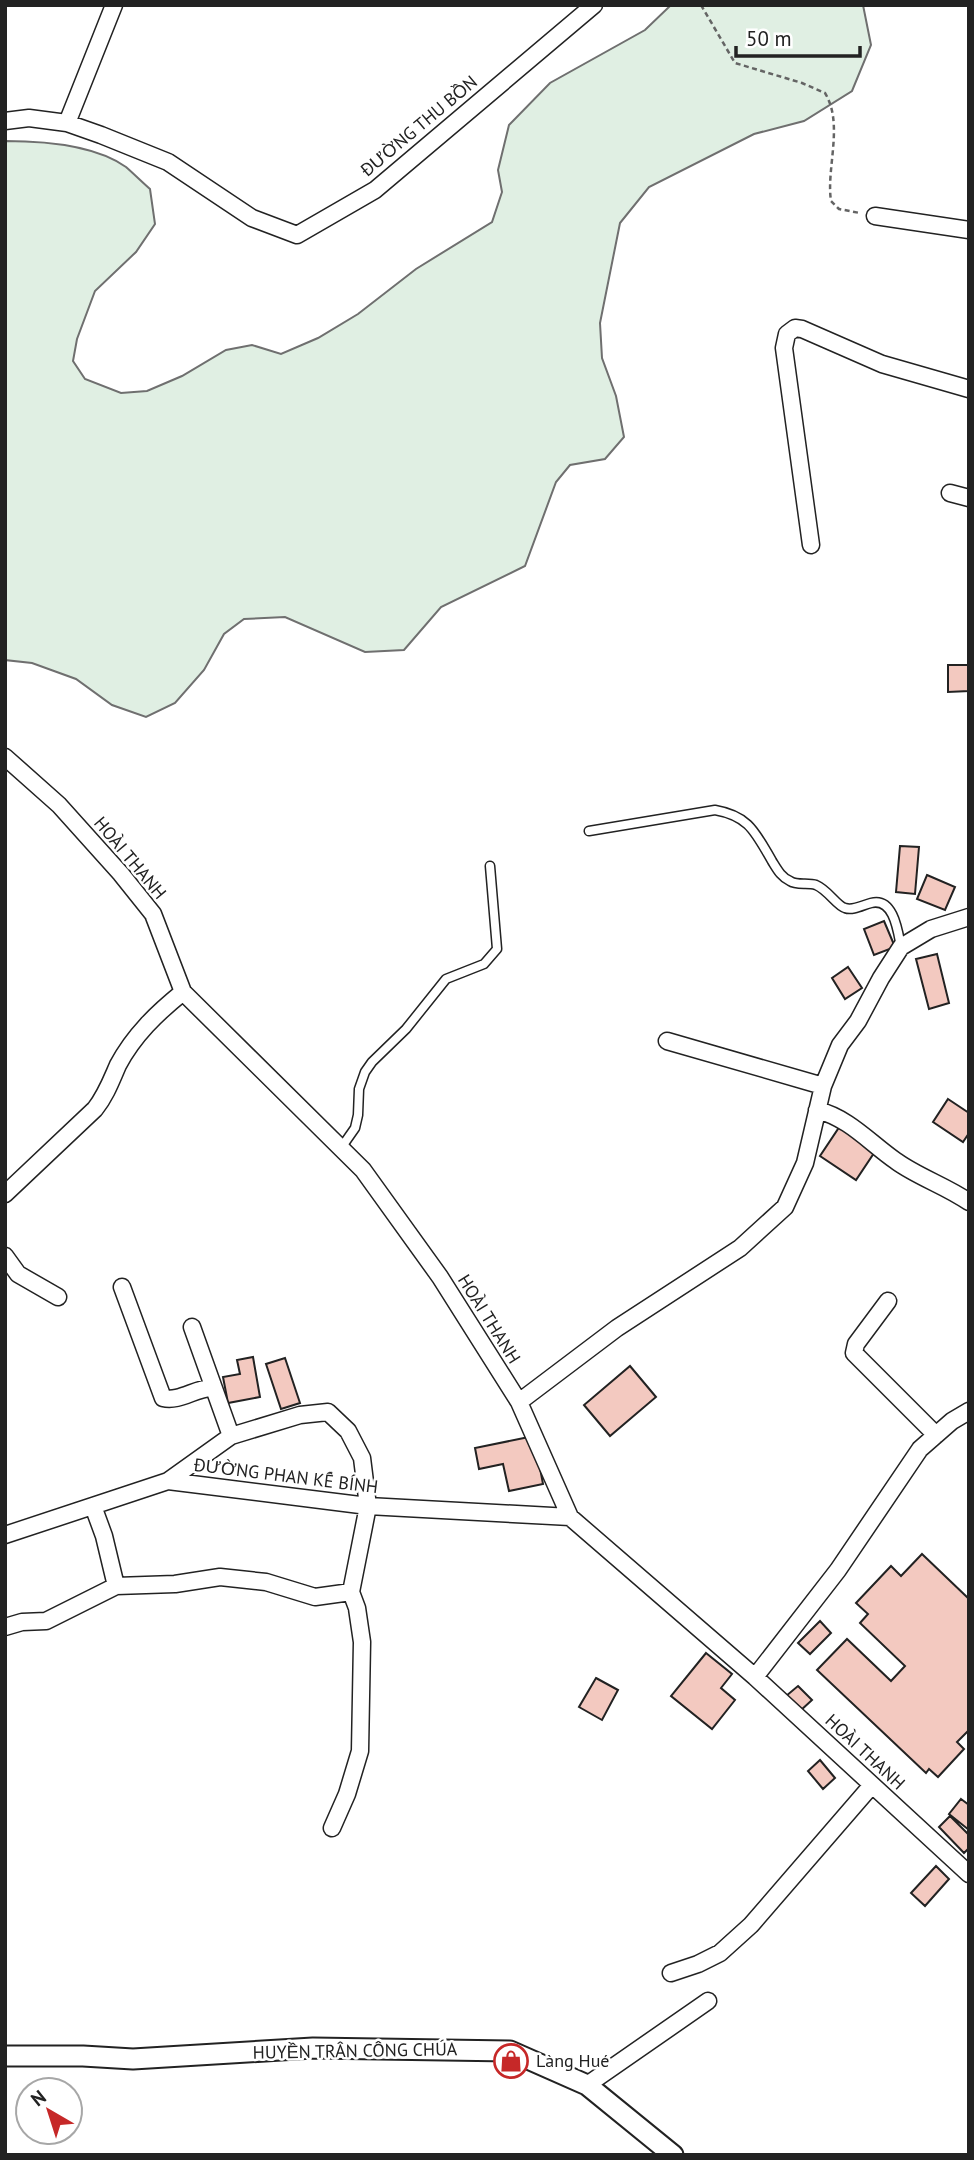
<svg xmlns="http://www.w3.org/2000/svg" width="974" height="2160" font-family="'PT Sans',sans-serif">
<rect width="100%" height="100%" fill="#fff"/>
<path fill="#e0efe3" stroke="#6f6f6f" stroke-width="2" d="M 671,5 L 863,5 L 871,45 L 852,91 L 804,121 L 754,134 L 649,187 L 620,223 L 600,323 L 602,358 L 616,396 L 624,437 L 605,459 L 570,465 L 556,482 L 525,566 L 441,607 L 404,650 L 365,652 L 285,617 L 244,619 L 224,634 L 204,670 L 175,703 L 146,717 L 112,705 L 76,679 L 32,663 L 5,660 L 5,141 C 42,141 95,145 126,167 C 134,174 142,182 150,189 L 155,224 L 136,252 L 95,291 L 77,339 L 73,361 L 85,379 L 121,393 L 147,391 L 182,376 L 226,350 L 252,345 L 281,354 L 318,338 L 358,314 L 416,269 L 492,222 L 502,192 L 498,170 L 509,125 L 550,83 L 645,30 Z"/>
<path fill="#f3c9c0" stroke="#222" stroke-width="2" d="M 948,665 L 969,665 L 969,691 L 948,692 Z
M 900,846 L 919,847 L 915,894 L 896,892 Z
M 927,875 L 955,887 L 945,910 L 917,899 Z
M 884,921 L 895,947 L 874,955 L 864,929 Z
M 937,954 L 949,1003 L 929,1009 L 916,959 Z
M 848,967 L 862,988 L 845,999 L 832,978 Z
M 948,1099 L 969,1113 L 969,1133 L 963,1142 L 933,1122 Z
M 842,1123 L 878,1147 L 856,1180 L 820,1156 Z
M 253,1357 L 260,1397 L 228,1403 L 223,1377 L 240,1374 L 237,1360 Z
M 285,1358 L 300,1403 L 281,1409 L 266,1364 Z
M 630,1366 L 656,1397 L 610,1436 L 584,1405 Z
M 534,1436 L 543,1484 L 509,1491 L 503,1464 L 479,1469 L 475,1448 Z
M 922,1554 L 969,1599 L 969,1730 L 957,1742 L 964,1749 L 938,1777 L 929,1769 L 926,1773 L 817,1670 L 847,1639 L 891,1681 L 905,1666 L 860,1623 L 868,1614 L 856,1603 L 891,1566 L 901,1576 Z
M 820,1621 L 831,1633 L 810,1654 L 798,1643 Z
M 706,1653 L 732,1674 L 721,1688 L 735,1700 L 712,1729 L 671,1696 Z
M 596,1678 L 618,1690 L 602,1720 L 579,1707 Z
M 798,1686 L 812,1700 L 800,1711 L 786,1696 Z
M 820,1760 L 835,1778 L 823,1789 L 808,1771 Z
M 961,1799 L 969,1805 L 969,1830 L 949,1814 Z
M 950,1816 L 969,1835 L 969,1848 L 964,1853 L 939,1827 Z
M 936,1866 L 949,1879 L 925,1906 L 911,1893 Z"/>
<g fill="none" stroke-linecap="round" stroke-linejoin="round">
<g stroke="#222" stroke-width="11">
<path id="service" d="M 589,831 L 715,810 C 749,816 755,832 772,861 C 777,869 781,877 790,881 C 797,886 808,882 816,885 C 828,890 837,906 845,908 C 853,911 863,905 871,903 C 894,897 898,932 901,947
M 341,1148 L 355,1128 L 358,1115 L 359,1089 L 365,1072 L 372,1062 L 406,1029 L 446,979 L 484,964 L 497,949 L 490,866"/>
</g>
<g stroke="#222" stroke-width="19">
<path id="minor" d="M 5,121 L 29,118 L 67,123 L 101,135 L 168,162 L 252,218 L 297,235 L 375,190 L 594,5
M 67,123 L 114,5
M 875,216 L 969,230
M 950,493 L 969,498
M 811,545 L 784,348 L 787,334 L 795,328 L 802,329 L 882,364 L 969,389
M 5,757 L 59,805 L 121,874 L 153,914 L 183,992 L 363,1170 L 440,1277 L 519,1402 L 570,1517 L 755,1677 L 969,1874
M 667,1041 L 823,1086
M 817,1110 C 849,1118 870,1143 896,1161 C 918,1177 946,1186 969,1202
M 5,1194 L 95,1109 C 106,1095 111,1081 118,1065 C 134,1035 157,1013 183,992
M 5,1256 L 18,1274 L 58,1297
M 122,1287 L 163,1398 C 180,1402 195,1388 212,1388
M 888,1301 L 856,1344 L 854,1353 L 936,1435
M 192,1327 L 231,1436
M 519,1402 L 617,1328 L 740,1248 L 785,1207 L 805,1163 L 823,1086 L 840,1045 L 858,1021 L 881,978 L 901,947 L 931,929 L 969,917
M 168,1481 L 231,1436 L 300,1415 L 328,1412 L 348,1431 L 362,1458 L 368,1506 L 351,1592 L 357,1608 L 362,1642 L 360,1751 L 347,1794 L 332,1828
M 93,1506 L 104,1536 L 116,1586
M 5,1535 L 168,1481 L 368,1506 L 570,1517
M 5,1627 L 22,1622 L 46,1621 L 116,1586 L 175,1584 L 220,1577 L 266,1582 L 315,1597 L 351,1592
M 755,1677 L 838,1570 L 920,1449 L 952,1421 L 969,1411
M 671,1973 L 698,1964 L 720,1953 L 751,1925 L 872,1785
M 587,2085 L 708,2001"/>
</g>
<g stroke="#222" stroke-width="23">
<path id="tertiary" d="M 5,2056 L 83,2056 L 133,2059 L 313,2048 L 510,2051 L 587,2085 L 673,2155"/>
</g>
<path stroke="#646464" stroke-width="2.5" stroke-dasharray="5 3.5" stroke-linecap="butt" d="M 701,5 L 735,63 L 802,83 L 825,93 C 844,124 826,168 831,201 L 839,209 L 860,213"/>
<use href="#service" stroke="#fff" stroke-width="8"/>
<use href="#minor" stroke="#fff" stroke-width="16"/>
<use href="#tertiary" stroke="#fff" stroke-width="19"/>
</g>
<defs>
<g id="shop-ring" transform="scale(1.75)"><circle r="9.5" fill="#fff" stroke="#c62828" stroke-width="1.5"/><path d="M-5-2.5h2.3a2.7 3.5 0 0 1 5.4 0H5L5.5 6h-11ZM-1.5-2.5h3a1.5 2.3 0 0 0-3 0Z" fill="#c62828"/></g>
</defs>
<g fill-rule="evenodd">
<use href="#shop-ring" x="511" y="2061"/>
</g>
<g text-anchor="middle" stroke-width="5" stroke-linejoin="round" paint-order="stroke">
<g font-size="18" fill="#222" stroke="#fff">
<text transform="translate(419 126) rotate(-40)" y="6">ĐƯỜNG THU BỒN</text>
<text transform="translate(130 858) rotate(50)" y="6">HOÀI THANH</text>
<text transform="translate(489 1319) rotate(58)" y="6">HOÀI THANH</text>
<text transform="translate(286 1476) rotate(7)" y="6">ĐƯỜNG PHAN KẾ BÍNH</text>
<text transform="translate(865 1752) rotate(43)" y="6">HOÀI THANH</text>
<text transform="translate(355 2051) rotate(-1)" y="6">HUYỀN TRÂN CÔNG CHÚA</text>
</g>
<g font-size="18" fill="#222" stroke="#fff" text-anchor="start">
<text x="536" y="2067">Làng Hué</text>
</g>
</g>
<rect width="974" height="2160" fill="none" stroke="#222222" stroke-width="14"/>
<g transform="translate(49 2111) rotate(321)"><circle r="33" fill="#ffffff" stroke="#a7a7a7" stroke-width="2"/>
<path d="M0-5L12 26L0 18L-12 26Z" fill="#c62828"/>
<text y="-10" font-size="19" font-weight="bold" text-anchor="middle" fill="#222222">N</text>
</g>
<path d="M736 46v10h124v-10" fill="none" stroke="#222222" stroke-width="3.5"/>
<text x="746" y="46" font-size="21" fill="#222222" stroke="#ffffff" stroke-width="5" paint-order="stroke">50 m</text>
</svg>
